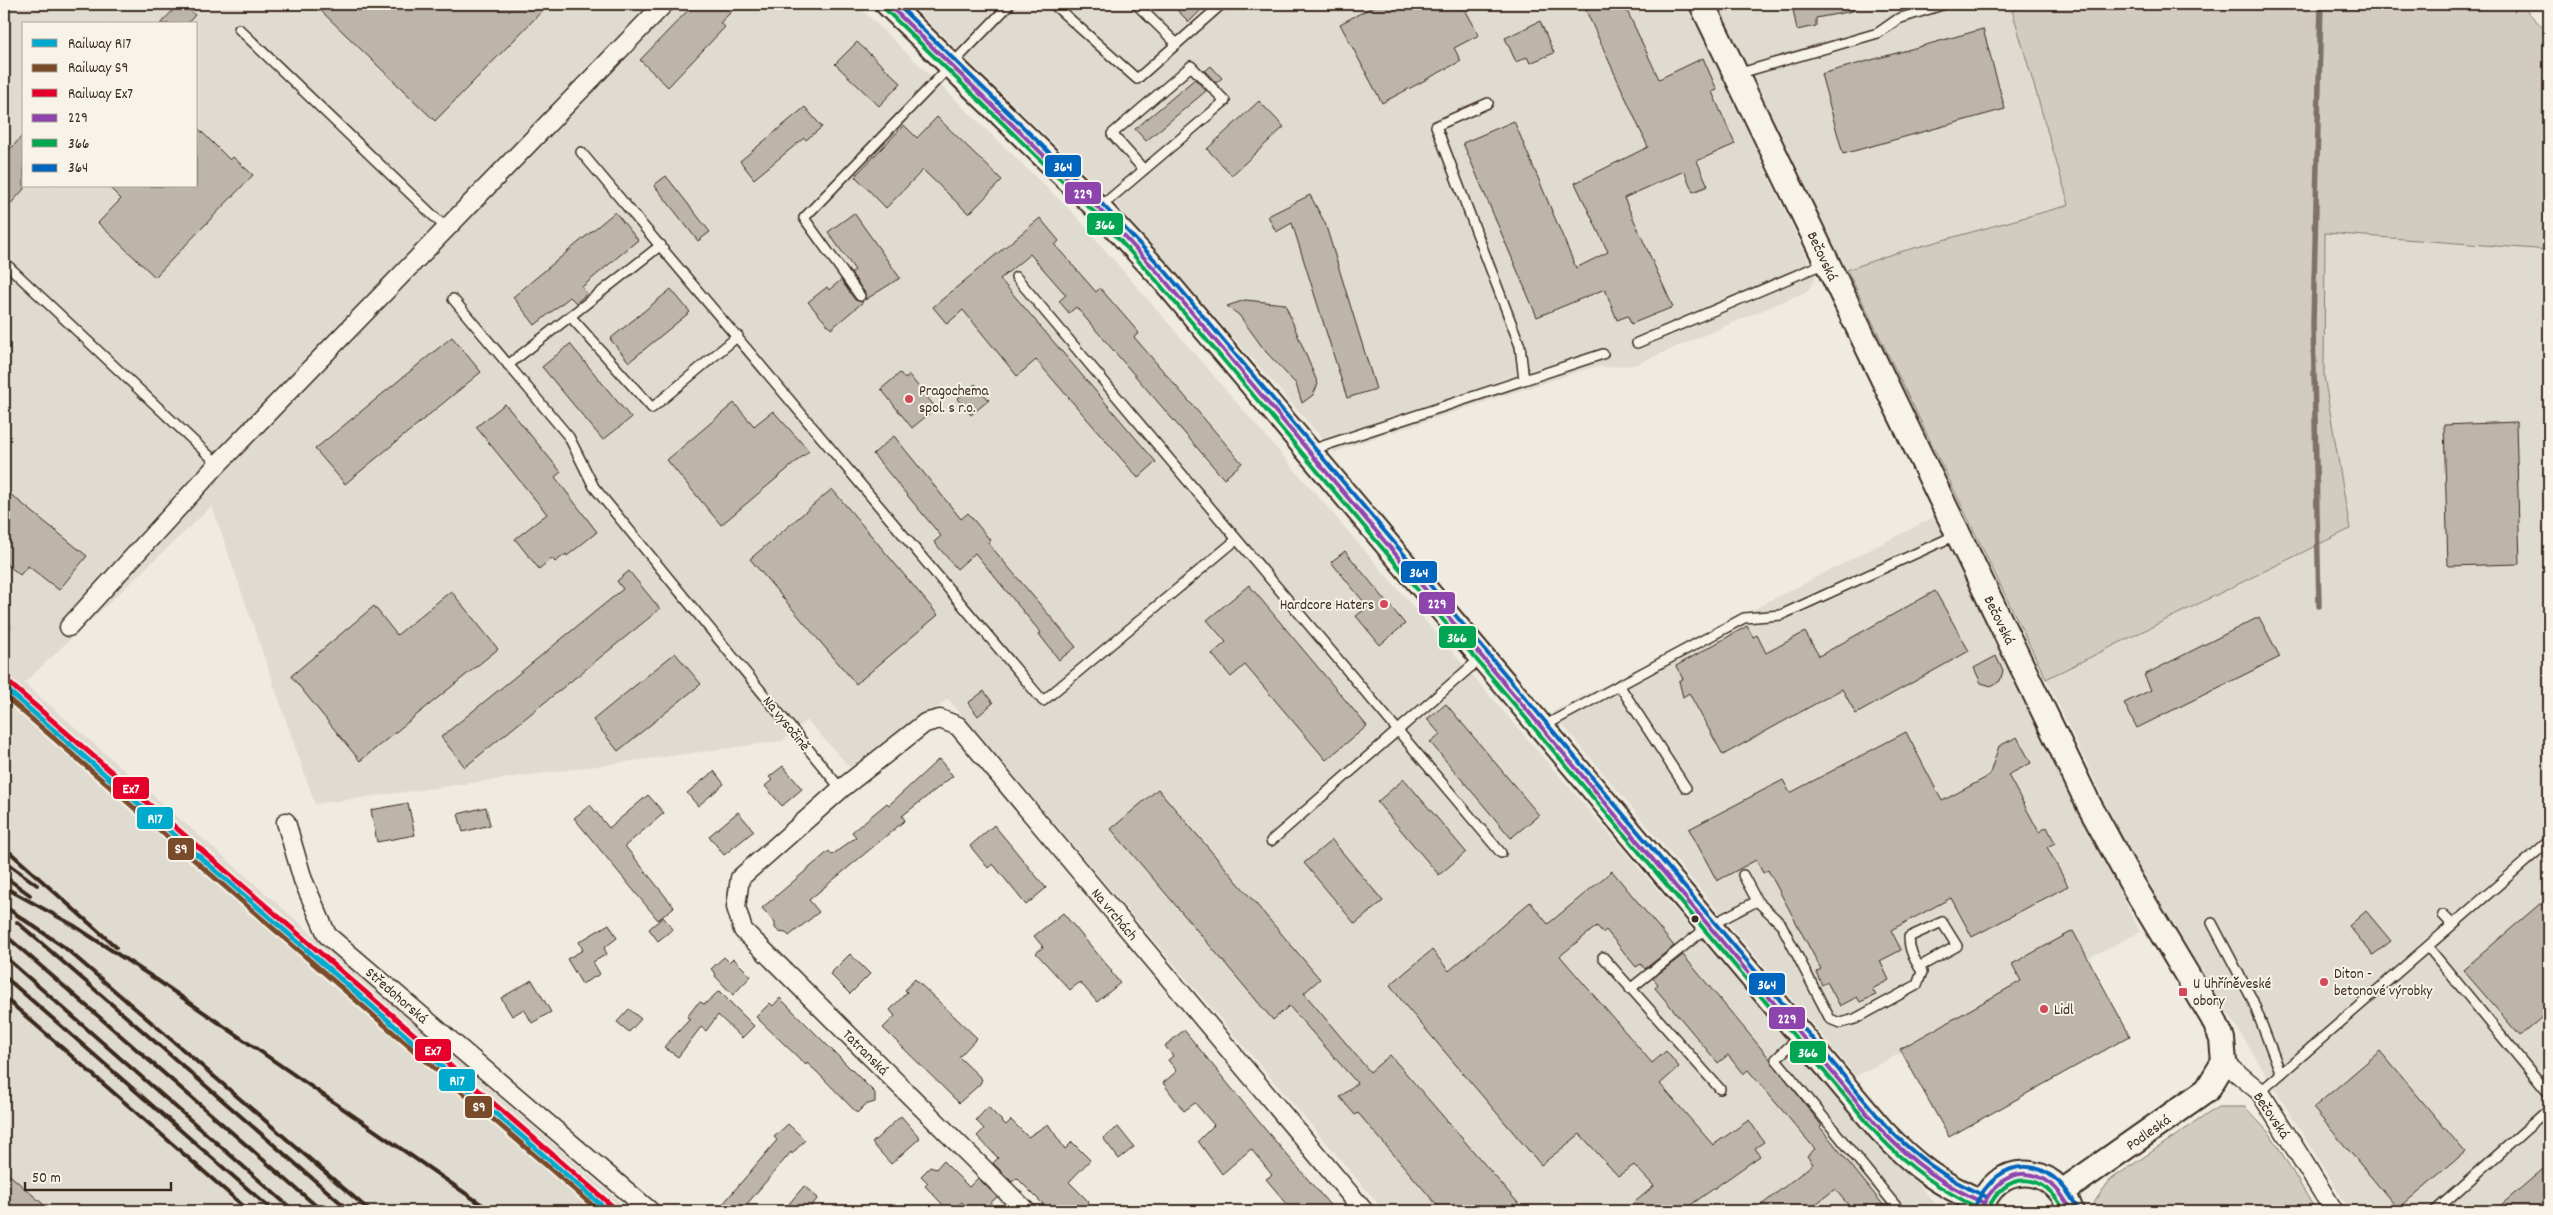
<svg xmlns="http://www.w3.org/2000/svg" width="2553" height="1215" font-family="Dekko,sans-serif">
<rect width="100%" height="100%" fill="#efebe0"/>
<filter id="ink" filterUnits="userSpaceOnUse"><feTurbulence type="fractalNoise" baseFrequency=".02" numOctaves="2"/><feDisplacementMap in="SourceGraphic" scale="10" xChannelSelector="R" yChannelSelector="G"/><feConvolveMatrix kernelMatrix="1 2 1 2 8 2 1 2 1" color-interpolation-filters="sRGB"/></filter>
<g filter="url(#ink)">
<path fill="#e0dbd0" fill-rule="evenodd" d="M 4,4 L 856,4 L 1074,214 L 1841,1102 L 1943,1211 L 1384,1211 L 948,699 L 853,771 L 807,720 L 782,741 L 315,804 L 212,506 L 24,683 L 630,1211 L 4,1211 ZM 24,24 L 196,24 L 196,186 L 24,186 Z
M 910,4 L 1688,4 L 1816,277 L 1808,291 L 1634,365 L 1590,368 L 1347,447 L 1335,453 L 1115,203 Z
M 1716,4 L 2035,4 L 2012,11 L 2069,205 L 1889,255 L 1847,270 L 1741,62 Z
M 2325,233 L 2549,250 L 2549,1211 L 2350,1211 L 2131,856 L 2046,679 L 2350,529 L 2324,376 Z
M 1934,517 L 2140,932 L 1856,1076 L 1552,712 Z"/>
<path fill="#d1cbc0" stroke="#867a6f" d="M 2035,4 L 2520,4 L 2549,34 L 2549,250 L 2325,233 L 2324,376 L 2350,529 L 2046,679 L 1847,270 L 1889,255 L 2069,205 L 2012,10 Z
M 2218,1107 L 2245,1107 L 2271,1135 L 2316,1211 L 2088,1211 L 2110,1180 Z"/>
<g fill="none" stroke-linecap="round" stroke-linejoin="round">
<path stroke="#7e7266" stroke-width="5.5" d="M 2319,606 L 2313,324 L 2321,4"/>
</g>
<path fill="#bdb5aa" stroke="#3b2a1e" d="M 179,4 L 184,4 L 195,15 L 187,24 L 160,24 Z
M 314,4 L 549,4 L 435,121 Z
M 694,4 L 739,4 L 720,23 L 725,27 L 668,87 L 640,60 Z
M 1171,4 L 1207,4 L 1189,22 Z
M 1378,4 L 1462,4 L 1479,35 L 1454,48 L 1461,61 L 1382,103 L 1340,24 Z
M 1583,4 L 1624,4 L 1659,79 L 1703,58 L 1717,90 L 1712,92 L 1735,144 L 1697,161 L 1708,186 L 1693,192 L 1684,171 L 1624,198 L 1673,307 L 1631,324 L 1628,316 L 1617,320 L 1605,289 L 1537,317 L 1463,143 L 1514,121 L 1576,268 L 1608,252 L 1575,183 L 1648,147 Z
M 1792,4 L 1852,4 L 1853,11 L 1816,18 L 1816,26 L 1797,30 Z
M 1540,21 L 1554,53 L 1530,63 L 1527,57 L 1516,62 L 1505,38 Z
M 1983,29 L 2005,109 L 1843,154 L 1821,74 Z
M 857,42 L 901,83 L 879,106 L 835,64 Z
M 1211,66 L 1222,78 L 1216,83 L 1205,71 Z
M 1195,79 L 1206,91 L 1146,141 L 1135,129 Z
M 1259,101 L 1284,127 L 1232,175 L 1207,149 Z
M 805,107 L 822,127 L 806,140 L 804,138 L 754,179 L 740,161 Z
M 937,117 L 1002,180 L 969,214 L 923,170 L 886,208 L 855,176 L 904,125 L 917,138 Z
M 196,126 L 230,160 L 233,157 L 253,175 L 155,277 L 98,223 L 121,199 L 108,186 L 196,186 Z
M 24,134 L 24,189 L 4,211 L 4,156 Z
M 666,176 L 710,232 L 698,241 L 654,185 Z
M 1310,195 L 1325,223 L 1376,389 L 1347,398 L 1292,223 L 1276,232 L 1268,216 Z
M 615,212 L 638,240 L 582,287 L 587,294 L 576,303 L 570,297 L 535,325 L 513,297 Z
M 854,213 L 900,278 L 865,300 L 865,293 L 851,273 L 855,270 L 828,232 Z
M 1040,218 L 1059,241 L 1055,245 L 1096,292 L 1100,288 L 1139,333 L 1134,337 L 1242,463 L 1224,479 L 1076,307 L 1069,313 L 1059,301 L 1066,295 L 1030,254 L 1000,279 L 1156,462 L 1138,478 L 1036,360 L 1017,376 L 963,310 L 947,324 L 933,307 Z
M 841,280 L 855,300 L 863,302 L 831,329 L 808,302 L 827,287 L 829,290 Z
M 671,289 L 690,312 L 629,362 L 610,339 Z
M 1245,300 L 1285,304 L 1318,384 L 1313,395 L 1302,403 L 1296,384 L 1266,352 L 1239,315 L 1227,306 Z
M 452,337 L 481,372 L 345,484 L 315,449 Z
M 570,344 L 631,418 L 603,440 L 542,367 Z
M 900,373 L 905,379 L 909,375 L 936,408 L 912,428 L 881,389 Z
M 975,384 L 989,400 L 971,415 L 957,399 Z
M 734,403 L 754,426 L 773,411 L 809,451 L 721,525 L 667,460 Z
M 505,404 L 561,472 L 555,477 L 597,532 L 567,556 L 566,554 L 555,562 L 552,558 L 539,569 L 515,539 L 547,514 L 476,427 Z
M 2516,422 L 2520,564 L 2448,566 L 2444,425 Z
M 894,436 L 961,519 L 968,513 L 990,540 L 988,543 L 1076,647 L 1059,660 L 1039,634 L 1041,633 L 975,553 L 957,569 L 934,542 L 941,536 L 873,454 Z
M 4,489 L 87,556 L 59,590 L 28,566 L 20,575 L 4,562 Z
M 832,489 L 938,615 L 856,684 L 750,559 Z
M 1345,551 L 1405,624 L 1380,645 L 1356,616 L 1368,607 L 1331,562 Z
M 629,571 L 660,609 L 465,767 L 441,737 L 623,589 L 617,581 Z
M 1249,585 L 1367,726 L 1326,760 L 1245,665 L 1231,677 L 1212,654 L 1226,642 L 1207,620 Z
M 451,591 L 498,649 L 360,761 L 291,676 L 374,606 L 397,635 Z
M 1935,591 L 1969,651 L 1856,714 L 1842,689 L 1723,755 L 1689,693 L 1683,697 L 1679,681 L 1683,679 L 1676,666 L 1747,626 L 1753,637 L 1757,635 L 1766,653 L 1805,632 L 1819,656 Z
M 2259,617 L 2280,657 L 2137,728 L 2124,703 L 2151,690 L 2144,675 Z
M 675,653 L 701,684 L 618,751 L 593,720 Z
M 1996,656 L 2003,671 L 2000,681 L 1991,686 L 1981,683 L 1974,668 Z
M 984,691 L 993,703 L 978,716 L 968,703 Z
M 1446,704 L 1539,815 L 1511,838 L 1430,742 L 1440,734 L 1427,719 Z
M 1906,732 L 1942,801 L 1989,776 L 1999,746 L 2017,737 L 2031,763 L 2008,775 L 2039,832 L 2047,827 L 2055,843 L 2047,847 L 2068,886 L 1972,937 L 1951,898 L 1891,930 L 1901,950 L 1880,961 L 1889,980 L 1872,989 L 1876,995 L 1860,1002 L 1857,997 L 1840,1006 L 1827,982 L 1822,985 L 1816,972 L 1821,969 L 1768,870 L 1763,873 L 1756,860 L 1717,881 L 1689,829 L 1783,780 L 1790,793 Z
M 939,759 L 953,776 L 902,816 L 905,820 L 903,822 L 809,900 L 819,912 L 789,936 L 786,933 L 779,932 L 775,928 L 775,923 L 762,908 L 829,851 L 832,855 L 856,837 L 852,832 L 887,803 L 889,805 Z
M 783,766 L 802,789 L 782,806 L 765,786 L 772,780 L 769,777 Z
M 714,771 L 724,784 L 698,806 L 687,793 Z
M 1404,779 L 1466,852 L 1439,875 L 1377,802 Z
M 1158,789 L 1320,979 L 1304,993 L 1370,1072 L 1390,1055 L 1525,1211 L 1442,1211 L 1358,1113 L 1355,1115 L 1340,1097 L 1357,1083 L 1289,1006 L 1273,1020 L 1111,829 Z
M 648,795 L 664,813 L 625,846 L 674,907 L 658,920 L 574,818 L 590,805 L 609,828 Z
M 408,803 L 415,835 L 377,842 L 371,810 Z
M 486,807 L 490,825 L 463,832 L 458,814 Z
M 738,812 L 754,831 L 724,855 L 709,836 Z
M 994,825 L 1046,888 L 1026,905 L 993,864 L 988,868 L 970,846 Z
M 1332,840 L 1383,901 L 1355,924 L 1304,863 Z
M 1612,871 L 1674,946 L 1645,969 L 1641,964 L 1636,967 L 1606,930 L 1603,933 L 1597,926 L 1560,956 L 1652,1063 L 1666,1051 L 1679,1067 L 1660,1084 L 1713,1145 L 1749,1120 L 1764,1142 L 1755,1148 L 1760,1156 L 1682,1211 L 1624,1211 L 1654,1186 L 1634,1165 L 1618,1176 L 1580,1134 L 1541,1165 L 1405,1005 L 1390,985 L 1432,950 L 1449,971 L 1530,902 L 1548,924 Z
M 2549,896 L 2549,1011 L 2520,1036 L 2463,970 Z
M 2366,911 L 2391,941 L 2373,955 L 2349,926 Z
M 1063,913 L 1112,971 L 1111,972 L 1120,983 L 1097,1002 L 1080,982 L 1070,990 L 1036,953 L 1043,947 L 1034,936 Z
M 663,917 L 673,929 L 658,941 L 649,929 Z
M 609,924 L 617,938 L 604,948 L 607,954 L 593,962 L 600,974 L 582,984 L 567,959 L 583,950 L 579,942 Z
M 2073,931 L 2130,1036 L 1949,1137 L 1900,1049 L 2021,981 L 2012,964 Z
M 850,954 L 870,974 L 850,994 L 830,974 Z
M 1683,955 L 1770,1059 L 1822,1126 L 1820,1127 L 1888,1211 L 1853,1211 L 1835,1189 L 1807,1211 L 1754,1211 L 1813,1164 L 1807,1156 L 1815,1149 L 1748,1070 L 1743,1074 L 1728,1055 L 1718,1063 L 1655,988 L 1658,984 L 1653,978 Z
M 724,957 L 729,962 L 733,958 L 751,976 L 733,995 L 715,976 L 716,974 L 711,969 Z
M 915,979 L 977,1038 L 959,1057 L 982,1079 L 980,1084 L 959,1103 L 883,1028 L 895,1016 L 890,1010 L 907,992 L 905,990 Z
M 532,980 L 551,1012 L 532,1023 L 524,1009 L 512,1016 L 501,998 Z
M 719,991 L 754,1026 L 742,1038 L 718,1015 L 706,1031 L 701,1027 L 678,1057 L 664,1047 L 690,1019 L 687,1017 L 697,1004 L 700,1002 L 704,1004 L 706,1003 Z
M 780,998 L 875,1093 L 875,1102 L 865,1105 L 857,1113 L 818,1073 L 807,1063 L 806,1065 L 756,1017 L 770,1003 L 773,1006 Z
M 629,1009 L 641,1019 L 629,1032 L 617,1022 Z
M 1184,1030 L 1264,1128 L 1335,1211 L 1293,1211 L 1266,1179 L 1272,1175 L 1251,1149 L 1222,1174 L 1198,1141 L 1214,1125 L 1195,1103 L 1184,1111 L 1163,1083 L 1177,1071 L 1168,1060 L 1173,1056 L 1165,1046 Z
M 2380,1051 L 2465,1152 L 2398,1209 L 2313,1108 Z
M 988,1107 L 1006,1125 L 1011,1120 L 1028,1137 L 1048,1124 L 1065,1149 L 1072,1142 L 1090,1160 L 1069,1182 L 1089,1202 L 1080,1211 L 1050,1211 L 1017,1178 L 1012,1182 L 993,1163 L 998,1158 L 977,1136 L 984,1129 L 976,1120 Z
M 901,1116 L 920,1138 L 891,1164 L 872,1143 Z
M 788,1124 L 805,1140 L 792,1154 L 791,1152 L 741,1211 L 717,1211 L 777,1140 L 774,1137 Z
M 1118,1127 L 1134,1147 L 1119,1159 L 1103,1138 Z
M 943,1161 L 969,1187 L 978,1178 L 997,1197 L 982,1211 L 971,1211 L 962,1202 L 952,1210 L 950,1207 L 947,1209 L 925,1186 L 928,1183 L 921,1176 L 930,1167 L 936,1169 Z
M 2549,1164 L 2549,1211 L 2494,1211 Z
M 4,1170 L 51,1211 L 4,1211 Z
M 804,1186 L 818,1198 L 807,1211 L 783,1211 Z"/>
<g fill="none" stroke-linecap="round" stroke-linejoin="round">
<g stroke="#3b2a1e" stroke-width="12">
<path id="lane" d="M 1053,4 L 1137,79 L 1222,4
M 1136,4 L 1177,44
M 239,29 L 446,228
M 1737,74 L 1878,33 L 1898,19 L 1945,4
M 1488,103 L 1436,126 L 1520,346 L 1524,380
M 581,152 L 1043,701 L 1236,540
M 1099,208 L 1225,101 L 1191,66 L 1112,134 L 1144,170
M 4,262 L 218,464
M 1016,277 L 1501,853
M 860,296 L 804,218 L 1010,4
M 453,299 L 569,437 L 594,487 L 841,789
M 570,316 L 652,408 L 738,336
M 1637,343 L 1825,263
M 508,365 L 661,245
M 1311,450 L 1603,354
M 4,626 L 5,627
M 1619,685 L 1686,788
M 1542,727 L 1744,618 L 1781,615 L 1956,535
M 1271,841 L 1482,657
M 1743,875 L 1757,901 L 1781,924 L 1830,1019 L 1840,1023 L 1855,1019 L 1917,985 L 1922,972 C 1915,960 1909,951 1909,937 L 1942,922 L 1957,946 L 1919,967
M 2443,915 L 2452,924
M 2212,923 L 2252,999 L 2281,1074
M 2428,947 L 2549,1094
M 1603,957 L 1720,1089
M 1630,989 L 1709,926 L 1757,901
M 1800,1036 L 1776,1059 L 1900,1211
M 2260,1092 L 2549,841
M 2435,1211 L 2549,1109"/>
</g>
<g stroke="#3b2a1e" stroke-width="21">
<path id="street" d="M 69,627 L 218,464 L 664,4
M 286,822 L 303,880 L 327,935 L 650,1211
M 2224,1062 L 2260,1092 L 2334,1211
M 1026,1211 L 743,930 L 736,907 L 740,878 L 841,789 L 925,723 L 940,719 L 958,726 L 1364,1211"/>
</g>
<g stroke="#3b2a1e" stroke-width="28">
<path id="secondary" d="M 888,4 L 1099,209 L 1161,276 L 1881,1130 C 1914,1165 1938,1184 1982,1202
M 1702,4 L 2089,805 L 2130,880 L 2213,1018 L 2222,1039 L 2224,1062 L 2207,1090 L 2062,1192
M 1980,1211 C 1994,1160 2056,1162 2071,1211"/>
</g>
<use href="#lane" stroke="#f7f3e8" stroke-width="9"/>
<use href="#street" stroke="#f7f3e8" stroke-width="18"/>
<use href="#secondary" stroke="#f7f3e8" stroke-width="24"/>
<path stroke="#3b2a1e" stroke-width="4" d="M 4,847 L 116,947
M 4,861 L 37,885
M 4,876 L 30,895
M 4,887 L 73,925 L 157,980 L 491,1211
M 4,906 L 64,947 L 370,1211
M 17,922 L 350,1211
M 4,934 L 322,1211
M 4,956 L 294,1211
M 4,976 L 273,1211
M 4,997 L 249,1211"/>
<g stroke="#f7f3e8" stroke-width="8">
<path id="bus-1" d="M 888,4 L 1099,209 L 1161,276 L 1881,1130 C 1911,1161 1942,1185 1982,1202
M 1980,1211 C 2002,1161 2048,1162 2071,1211"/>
</g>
<g stroke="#f7f3e8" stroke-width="8">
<path id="bus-2" d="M 884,8 L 1095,213 L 1156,280 L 1877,1134 C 1907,1166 1939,1190 1979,1208
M 1987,1211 C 2005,1169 2045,1171 2064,1211"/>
</g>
<g stroke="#f7f3e8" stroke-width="8">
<path id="bus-3" d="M 897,4 L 1103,205 L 1166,272 L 1886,1126 C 1915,1156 1945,1179 1985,1196
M 1974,1208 C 1999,1152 2051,1154 2077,1208"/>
</g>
<use href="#bus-1" stroke="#8e44ad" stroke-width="4"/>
<use href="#bus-2" stroke="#00a651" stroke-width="4"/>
<use href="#bus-3" stroke="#0065bd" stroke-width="4"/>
<g stroke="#f7f3e8" stroke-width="9">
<path id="rail-1" d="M 4,687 L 608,1211"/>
</g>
<g stroke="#f7f3e8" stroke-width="9">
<path id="rail-2" d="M 4,695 L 599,1211"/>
</g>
<g stroke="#f7f3e8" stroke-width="9">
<path id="rail-3" d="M 8,682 L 612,1206"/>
</g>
<use href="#rail-1" stroke="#00a9ce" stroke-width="5"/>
<use href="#rail-2" stroke="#7a4b2a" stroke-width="5"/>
<use href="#rail-3" stroke="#e4002b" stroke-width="5"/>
</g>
</g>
<g fill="#d1495b" stroke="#f7f3e8" stroke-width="2">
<circle cx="909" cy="399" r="5"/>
<circle cx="1384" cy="604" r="5"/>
<circle cx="2324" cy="982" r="5"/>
<rect x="2178" y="987" width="10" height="10" rx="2.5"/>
<circle cx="2044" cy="1009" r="5"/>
</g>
<circle fill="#3b2a1e" stroke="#f7f3e8" stroke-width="2" cx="1695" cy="919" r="4.5"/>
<g text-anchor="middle" stroke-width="4" stroke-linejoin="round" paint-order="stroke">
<g font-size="15" fill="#3b2a1e" stroke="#f7f3e8">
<text transform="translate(1823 256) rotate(65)" y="5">Bečovská</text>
<text transform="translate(2000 620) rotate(64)" y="5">Bečovská</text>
<text transform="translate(787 723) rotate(51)" y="5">Na vysočině</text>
<text transform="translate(1115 914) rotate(50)" y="5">Na vrchách</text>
<text transform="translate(397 995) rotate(41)" y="5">Středohorská</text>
<text transform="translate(866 1052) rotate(45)" y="5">Tatranská</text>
<text transform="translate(2272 1115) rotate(56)" y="5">Bečovská</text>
<text transform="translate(2148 1132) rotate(-35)" y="5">Podleská</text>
</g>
<g font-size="15" fill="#3b2a1e" stroke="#f7f3e8" text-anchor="start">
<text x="919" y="395">Pragochema<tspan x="919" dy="17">spol. s r.o.</tspan></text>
<text x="1374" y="609" text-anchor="end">Hardcore Haters</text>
<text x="2334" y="978">Diton -<tspan x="2334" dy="17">betonové výrobky</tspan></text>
<text x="2193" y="988">U Uhříněveské<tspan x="2193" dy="17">obory</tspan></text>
<text x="2054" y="1014">Lidl</text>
</g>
</g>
<g stroke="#f7f3e8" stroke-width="2">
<rect x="1044" y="154" width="38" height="24" rx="5" fill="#0065bd"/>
<rect x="1064" y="181" width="38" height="24" rx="5" fill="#8e44ad"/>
<rect x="1086" y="212" width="38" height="24" rx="5" fill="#00a651"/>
<rect x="1400" y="560" width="38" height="24" rx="5" fill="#0065bd"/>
<rect x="1418" y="591" width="38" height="24" rx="5" fill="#8e44ad"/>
<rect x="1438" y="625" width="39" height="24" rx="5" fill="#00a651"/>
<rect x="112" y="776" width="38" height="24" rx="5" fill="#e4002b"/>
<rect x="136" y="806" width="38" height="24" rx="5" fill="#00a9ce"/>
<rect x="167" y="837" width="28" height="24" rx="5" fill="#7a4b2a"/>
<rect x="1748" y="972" width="38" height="24" rx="5" fill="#0065bd"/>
<rect x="1768" y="1006" width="38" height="24" rx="5" fill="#8e44ad"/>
<rect x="414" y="1038" width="38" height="24" rx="5" fill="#e4002b"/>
<rect x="1789" y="1040" width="38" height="24" rx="5" fill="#00a651"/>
<rect x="438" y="1068" width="38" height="24" rx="5" fill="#00a9ce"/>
<rect x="464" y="1095" width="29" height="24" rx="5" fill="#7a4b2a"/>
</g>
<g font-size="14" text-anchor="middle" font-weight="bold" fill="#fff">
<text x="1063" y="171">364</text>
<text x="1083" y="198">229</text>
<text x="1105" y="229">366</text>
<text x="1419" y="577">364</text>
<text x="1437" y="608">229</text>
<text x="1457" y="642">366</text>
<text x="131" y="793">Ex7</text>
<text x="155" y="823">R17</text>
<text x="181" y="853">S9</text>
<text x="1767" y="989">364</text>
<text x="1787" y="1023">229</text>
<text x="433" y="1055">Ex7</text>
<text x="1808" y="1057">366</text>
<text x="457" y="1085">R17</text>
<text x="479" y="1111">S9</text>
</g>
<rect width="2553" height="1215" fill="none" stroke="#f7f3e8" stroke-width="20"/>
<rect x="10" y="10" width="2533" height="1195" fill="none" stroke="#3b2a1e" stroke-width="2" filter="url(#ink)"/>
<rect x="22" y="22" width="175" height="165" fill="#f7f3e8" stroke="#aca397"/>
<rect x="32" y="39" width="25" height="8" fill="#00a9ce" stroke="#aca397"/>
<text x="68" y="48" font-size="15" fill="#3b2a1e">Railway R17</text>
<rect x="32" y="64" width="25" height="8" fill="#7a4b2a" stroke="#aca397"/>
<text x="68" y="72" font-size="15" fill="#3b2a1e">Railway S9</text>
<rect x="32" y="89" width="25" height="8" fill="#e4002b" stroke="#aca397"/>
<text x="68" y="98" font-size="15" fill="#3b2a1e">Railway Ex7</text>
<rect x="32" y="114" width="25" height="8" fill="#8e44ad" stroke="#aca397"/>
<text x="68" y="122" font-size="15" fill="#3b2a1e">229</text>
<rect x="32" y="139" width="25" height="8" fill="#00a651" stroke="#aca397"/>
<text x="68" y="148" font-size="15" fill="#3b2a1e">366</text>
<rect x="32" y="164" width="25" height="8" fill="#0065bd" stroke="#aca397"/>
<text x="68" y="172" font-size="15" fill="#3b2a1e">364</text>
<path d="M25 1182v8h146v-8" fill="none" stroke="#3b2a1e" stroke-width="2.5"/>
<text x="32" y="1182" font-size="15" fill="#3b2a1e" stroke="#f7f3e8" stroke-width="4" paint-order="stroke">50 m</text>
</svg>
